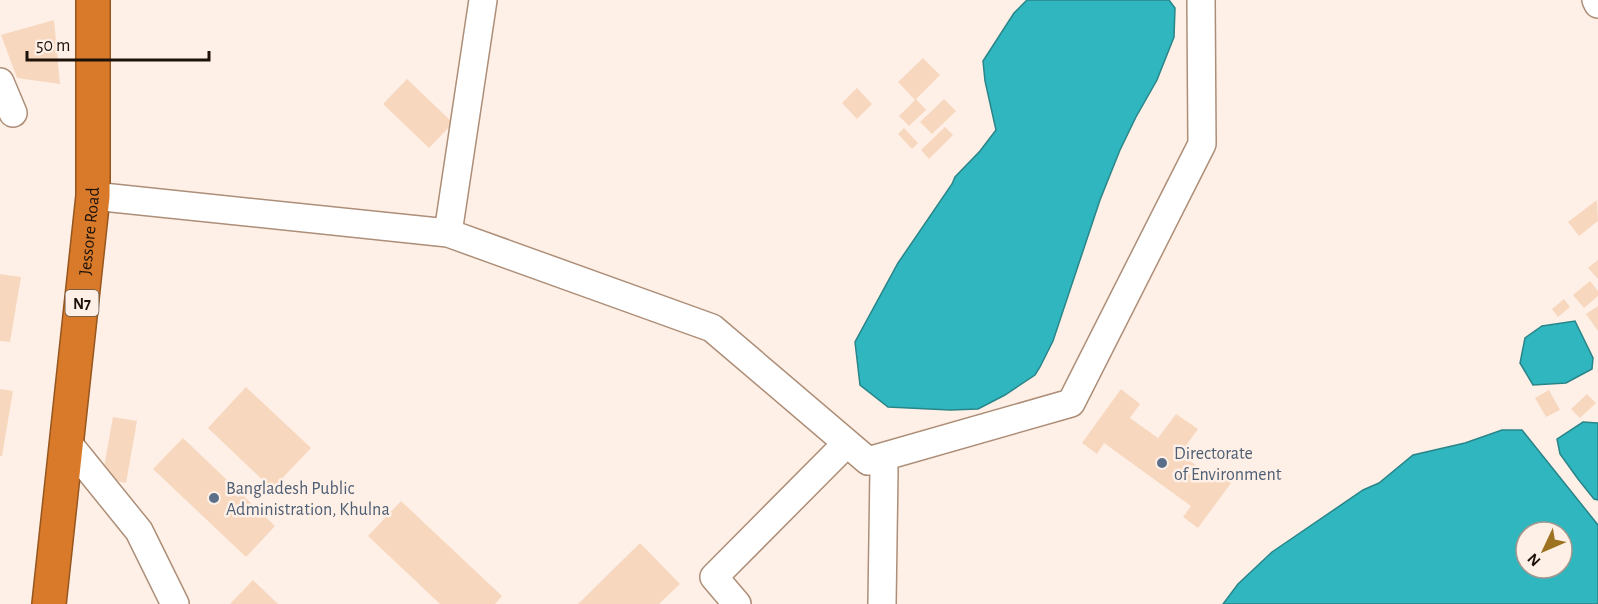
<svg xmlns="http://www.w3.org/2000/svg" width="1598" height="604" font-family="'Alegreya Sans',sans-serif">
<rect width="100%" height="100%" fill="#fef0e6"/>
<path fill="#2fb6bf" stroke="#2a8589" stroke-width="1.5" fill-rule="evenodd" d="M 1027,0 L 1169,0 L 1175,8 L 1174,37 L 1157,80 L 1136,117 L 1120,150 L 1100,200 L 1053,341 L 1040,367 L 1035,375 L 1005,395 L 978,409 L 950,410 L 888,407 L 860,385 L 855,342 L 898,263 L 952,184 L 955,177 L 980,151 L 996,130 L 985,81 L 983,61 L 1014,13 Z
M 1575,321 L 1593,358 L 1592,369 L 1566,383 L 1533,385 L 1520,363 L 1525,338 L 1542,326 Z
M 1583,422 L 1598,423 L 1598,500 L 1594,499 L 1578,479 L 1560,454 L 1557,439 Z
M 1502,430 L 1522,430 L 1598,525 L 1598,604 L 1223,604 L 1238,584 L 1272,552 L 1363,490 L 1379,483 L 1413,455 L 1465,443 ZM 1526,532 L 1562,532 L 1562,568 L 1526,568 Z"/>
<path fill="#f8d7bf" d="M 54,20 L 60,84 L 17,78 L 1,35 Z
M 923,58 L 940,75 L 915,100 L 898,82 Z
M 407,79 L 453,123 L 429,148 L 383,104 Z
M 857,88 L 872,104 L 857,119 L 842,103 Z
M 916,99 L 926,110 L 909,126 L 899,116 Z
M 944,99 L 956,111 L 932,134 L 920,122 Z
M 945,127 L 953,135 L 929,159 L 921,150 Z
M 904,128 L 918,143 L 912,149 L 898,134 Z
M 1597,200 L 1598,221 L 1579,236 L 1568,222 Z
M 1598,260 L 1598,279 L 1588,268 Z
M 0,274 L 21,277 L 10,342 L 0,341 Z
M 1590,281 L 1598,291 L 1598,296 L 1584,308 L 1573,295 Z
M 1564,299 L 1570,307 L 1558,317 L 1552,309 Z
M 1598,306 L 1598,331 L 1586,314 Z
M 246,387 L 311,448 L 272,489 L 208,428 Z
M 0,389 L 13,391 L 2,456 L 0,456 Z
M 1121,389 L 1140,404 L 1130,418 L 1158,438 L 1176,414 L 1198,429 L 1180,454 L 1214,478 L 1218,473 L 1231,483 L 1198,528 L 1183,517 L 1191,506 L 1104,443 L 1097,454 L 1082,443 Z
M 1549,390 L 1560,410 L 1546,417 L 1535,398 Z
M 1587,394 L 1596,403 L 1580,418 L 1571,409 Z
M 113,417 L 137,421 L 126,483 L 102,478 Z
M 183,438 L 275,526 L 246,557 L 153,469 Z
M 401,501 L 502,596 L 495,604 L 440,604 L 368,536 Z
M 640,543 L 680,584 L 659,604 L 578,604 Z
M 253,580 L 278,604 L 230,604 Z"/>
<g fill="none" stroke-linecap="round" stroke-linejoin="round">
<g stroke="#ad8e78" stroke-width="30">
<path id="minor" d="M 483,0 L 448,233 L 712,328 L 868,461 L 1071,403 L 1202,144 L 1201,0
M 1596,0 L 1598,4
M 0,82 L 13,113
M 93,196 L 448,233
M 67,442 L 139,531 L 175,604
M 737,604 L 714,577 L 847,443
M 882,604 L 884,470 L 883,457"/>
</g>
<g stroke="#97561f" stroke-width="36">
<g id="highway">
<path id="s1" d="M 49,604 L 93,196 L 93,0"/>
</g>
</g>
<use href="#minor" stroke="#fff" stroke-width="27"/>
<use href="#highway" stroke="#d87a2a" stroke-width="33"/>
</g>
<g fill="#5c6f8a" stroke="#fef0e6" stroke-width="2">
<circle cx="1162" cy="463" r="6"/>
<circle cx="214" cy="498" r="6"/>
</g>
<g text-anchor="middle" stroke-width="5" stroke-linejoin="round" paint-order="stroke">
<rect fill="#fef0e6" stroke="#60554c" stroke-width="1.5" x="65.5" y="290" width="33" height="26" rx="4.5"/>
<g font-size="16" font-weight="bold" fill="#1d120a">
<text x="82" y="309">N7</text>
</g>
<g font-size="18" fill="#1d120a" stroke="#fef0e6">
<text dy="6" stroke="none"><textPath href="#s1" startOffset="375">Jessore Road</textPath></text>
</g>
<g font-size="18" fill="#4e5e75" stroke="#fef0e6" text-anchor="start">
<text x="1174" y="459">Directorate<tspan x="1174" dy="21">of Environment</tspan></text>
<text x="226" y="494">Bangladesh Public<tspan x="226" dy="21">Administration, Khulna</tspan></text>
</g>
</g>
<g transform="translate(1544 550) rotate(226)"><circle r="28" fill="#fef0e6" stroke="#a4978e" stroke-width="1.5"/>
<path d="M0-4.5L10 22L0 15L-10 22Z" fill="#9d7321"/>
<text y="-9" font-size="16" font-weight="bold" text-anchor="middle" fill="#1d120a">N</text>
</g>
<path d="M27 51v9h182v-9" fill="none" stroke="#1d120a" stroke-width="3"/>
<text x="36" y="51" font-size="18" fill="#1d120a" stroke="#fef0e6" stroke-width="4.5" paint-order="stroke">50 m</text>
</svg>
